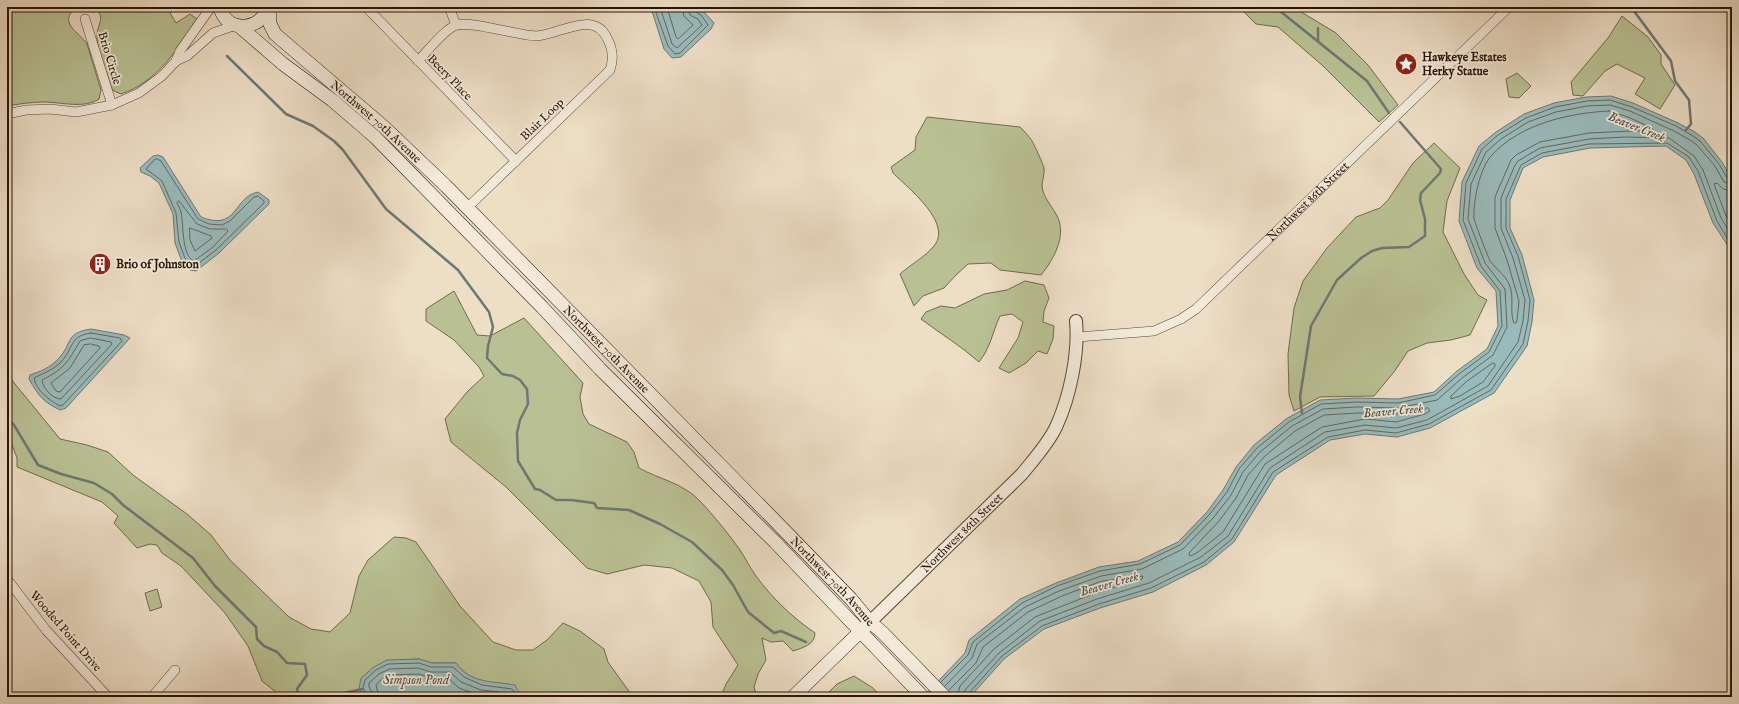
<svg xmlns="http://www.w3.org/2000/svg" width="1739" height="704" font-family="'IM FELL English',serif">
<rect width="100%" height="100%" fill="#eddec6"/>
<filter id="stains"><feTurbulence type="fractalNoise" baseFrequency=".005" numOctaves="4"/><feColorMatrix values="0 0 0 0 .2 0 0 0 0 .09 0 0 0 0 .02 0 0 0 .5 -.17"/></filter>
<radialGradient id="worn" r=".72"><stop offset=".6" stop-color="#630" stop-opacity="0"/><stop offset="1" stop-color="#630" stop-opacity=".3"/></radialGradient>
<path fill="#b9c194" stroke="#716a4c" d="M 7,7 L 76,7 C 57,24 80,32 87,44 L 101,90 L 99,99 C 84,109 61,102 44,102 C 31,102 19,104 7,106 Z
M 94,7 L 174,7 L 175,10 L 170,13 L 176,23 L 190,14 L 197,19 C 178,49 156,83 121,94 L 114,91 L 110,86 C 107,73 96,48 97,36 C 97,23 107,18 94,7 Z
M 1239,7 L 1293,7 L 1336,33 L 1368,65 L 1398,105 L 1379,122 L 1322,65 L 1278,27 L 1256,24 Z
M 1622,16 L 1648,37 L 1661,55 L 1661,64 L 1675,85 L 1660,109 L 1635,94 L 1645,78 L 1617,64 L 1605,71 L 1583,96 L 1573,95 L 1571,82 L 1608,38 Z
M 1517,73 L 1531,86 L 1519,98 L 1509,97 L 1506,79 Z
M 927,117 L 1020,127 C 1024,131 1029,136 1032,141 C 1034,144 1044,166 1044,168 C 1045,174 1042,180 1042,186 C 1043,197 1051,205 1056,214 C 1068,234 1054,259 1041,275 L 1000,270 L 991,263 L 968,264 L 956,275 L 944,288 L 923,296 L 914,306 L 900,274 C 910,265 925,257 934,246 C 953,223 908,188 893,173 L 891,167 L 915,150 L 916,137 Z
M 1434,143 L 1460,168 L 1447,201 L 1443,232 L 1464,274 L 1478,295 L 1487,300 L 1470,335 L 1451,340 L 1427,343 L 1408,351 L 1394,372 L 1374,396 L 1320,397 L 1294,411 L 1289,395 L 1288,354 L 1294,308 L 1303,281 L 1327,248 L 1356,217 L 1380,208 L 1388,200 L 1413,163 Z
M 1025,281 L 1044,285 L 1049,298 L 1044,311 L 1043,322 L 1054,326 L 1053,339 L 1047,354 L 1038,351 L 1026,363 L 1009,373 L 999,368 L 1018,338 L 1023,322 L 1012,314 L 1000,316 C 992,333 991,347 979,362 C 961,346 941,334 921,319 L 926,312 L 941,306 L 955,308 L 984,294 L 1007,290 Z
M 454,291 L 477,335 L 490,336 L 524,318 L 583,383 L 580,397 L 583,414 L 589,424 L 627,442 L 634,452 L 639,468 C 659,479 683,483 700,501 C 714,516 728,533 740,550 C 746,559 750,568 756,576 C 772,598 793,618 815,633 C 815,645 802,648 793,651 L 783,641 L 771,642 L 762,638 L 766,660 L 758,674 L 754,687 L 757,697 L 725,697 L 722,694 L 726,684 L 738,665 L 713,627 L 711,602 L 699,581 L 672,568 L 644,565 L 607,574 L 587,568 L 506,487 L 451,442 L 445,419 L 467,392 L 484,376 L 479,367 L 454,340 L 426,321 L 426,309 Z
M 7,373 L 15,384 L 60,439 L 87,445 L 108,452 L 133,475 L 187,514 L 211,535 L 230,560 L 289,617 L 311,629 L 330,632 L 350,613 L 359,576 L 368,560 L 394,537 L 406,538 L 416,542 L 460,606 L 493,642 L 516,650 L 533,650 L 547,640 L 563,623 L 580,631 L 604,649 L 608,662 L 633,697 L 518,697 L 519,693 L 507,684 L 483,682 L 466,674 L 455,663 L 432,663 L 419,659 L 404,660 L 359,689 L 365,697 L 282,697 L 262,681 L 248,646 L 225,613 L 181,566 L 162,553 L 157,545 L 150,544 L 137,548 L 114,523 L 118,516 L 102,502 L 17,467 L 17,458 L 7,432 Z
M 157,589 L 162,607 L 150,611 L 145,593 Z
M 854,676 L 873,688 L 881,697 L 824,697 L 837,684 Z"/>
<path fill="#9abbbb" stroke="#6d7872" d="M 649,7 L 693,7 L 703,11 L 714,23 L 711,29 L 681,57 L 672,58 L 664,49 L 652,11 Z
M 1611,96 L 1633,103 L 1678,123 L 1695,132 L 1703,138 L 1722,162 L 1732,179 L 1732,252 L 1713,223 L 1694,174 L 1686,160 L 1666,146 L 1590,148 L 1543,157 L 1523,168 L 1510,200 L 1510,228 L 1522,255 L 1534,300 L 1532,322 L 1527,346 L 1494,393 L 1430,428 L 1397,437 L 1365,434 L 1330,440 L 1276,475 L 1234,542 L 1206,565 L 1153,592 L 1100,608 L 1044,629 L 1004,659 L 970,697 L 923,697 L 965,653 L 969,640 L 1020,599 L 1056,583 L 1099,567 L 1138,561 L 1178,542 L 1207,512 L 1223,490 L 1236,467 L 1254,445 L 1286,419 L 1320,400 L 1357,398 L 1398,399 L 1434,392 L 1457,371 L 1487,349 L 1498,326 L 1496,291 L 1477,268 L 1459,221 L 1462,182 L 1479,146 L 1496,132 L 1524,114 L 1554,103 L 1586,97 Z
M 158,155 L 163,157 L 201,217 C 238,232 233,197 258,192 L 269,200 L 269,204 L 219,253 L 196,271 L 190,270 L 183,264 L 175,243 L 173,214 L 159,183 L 150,176 L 141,172 L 140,168 L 153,156 Z
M 91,329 L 124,335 L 130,338 L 66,408 L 60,410 C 43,402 38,395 29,379 L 30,375 C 41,371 50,368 58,359 C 73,344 64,333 91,329 Z
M 419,659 L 432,663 L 456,663 C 471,684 493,681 515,685 L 519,693 L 518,697 L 365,697 L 359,689 L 361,678 L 374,667 L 387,660 Z"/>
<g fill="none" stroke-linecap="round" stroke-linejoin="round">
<path stroke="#626760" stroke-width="1" d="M 654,7 L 668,46 L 675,54 L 680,53 L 708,25 L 701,15 L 694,11 L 693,7
M 660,7 L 672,44 L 677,48 L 702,25 L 698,19 L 690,15 L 688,7
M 667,7 L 676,37 L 678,39 L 693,25 L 684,16 L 682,7
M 1609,111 L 1628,117 L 1652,128 L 1653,130 L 1589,133 L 1540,142 L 1516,155 L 1511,160 L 1495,197 L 1495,228 L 1507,260 L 1519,301 L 1517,320 L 1516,323 L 1514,323 C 1509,312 1515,296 1509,284 C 1505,275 1496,269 1490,261 C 1487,254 1475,224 1474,218 C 1473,201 1480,167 1492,155 C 1520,124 1569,113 1609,111 Z
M 157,159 L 161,161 L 198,219 L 209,224 L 222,225 L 230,221 L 254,197 L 258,196 L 264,201 L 264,203 L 216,250 L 195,266 L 192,266 L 186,261 L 179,242 L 176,213 L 162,181 L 146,169 L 154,160 Z
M 1732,191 L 1723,189 L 1717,183 L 1714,184 L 1726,216 L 1732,225
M 179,201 L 197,224 L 210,229 L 226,229 L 228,231 L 213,247 L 194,261 C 181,255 184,224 181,212 C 180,209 179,206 177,203 Z
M 190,228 L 211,236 L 212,238 L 195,251 L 190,240 Z
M 91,333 L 120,338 L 122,341 L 63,405 L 60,406 C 49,400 36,390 34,378 C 44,373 53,370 61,362 C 74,348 69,336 91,333 Z
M 91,338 L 111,342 L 112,344 L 61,399 C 53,399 43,389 42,380 C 65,368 67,363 80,341 Z
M 91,344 L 99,346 L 100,348 L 60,392 L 56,391 L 51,383 L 70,368 L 84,345 Z
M 1493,363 L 1495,364 L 1495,366 L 1483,382 L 1460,396 L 1451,399 L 1451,396 L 1466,382 Z
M 1428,408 L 1430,411 L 1425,414 L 1396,422 L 1365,419 L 1322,427 L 1265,464 L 1223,532 L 1198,552 L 1191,556 L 1189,555 L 1189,553 L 1219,521 L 1236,498 L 1248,475 L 1265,456 L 1295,431 L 1324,415 L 1358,413 L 1398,414 Z
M 941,682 L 968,655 L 973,642 L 1022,603 L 1057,586 L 1100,571 L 1140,564 L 1180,545 L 1210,514 L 1227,492 L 1239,469 L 1257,448 L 1289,422 L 1321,404 L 1357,402 L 1398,403 L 1435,395 L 1459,374 L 1489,352 L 1502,326 L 1500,291 L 1481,266 L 1463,220 L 1466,183 L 1482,149 L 1498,135 L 1526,118 L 1555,107 L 1587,101 L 1610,100 L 1632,107 L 1676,126 L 1693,136 L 1700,141 L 1719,164 L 1727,178 L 1732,180
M 945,686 L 972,658 L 977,644 L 1025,607 L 1059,591 L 1101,576 L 1142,569 L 1183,549 L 1214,517 L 1231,495 L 1243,472 L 1260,452 L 1292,426 L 1323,409 L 1357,407 L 1398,408 L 1437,400 L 1462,378 L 1493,355 L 1507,327 L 1505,289 L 1485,263 L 1468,219 L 1471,184 L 1486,152 L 1501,139 L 1528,122 L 1556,112 L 1587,106 L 1610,105 L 1630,111 L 1674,131 L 1690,140 L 1697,145 L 1715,166 L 1724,182 L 1732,185
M 949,690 L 976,663 L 983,647 L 1028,612 L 1062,596 L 1102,581 L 1143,576 L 1142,579 L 1095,593 L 1035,617 L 994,649 L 960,686 L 957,697
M 368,697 L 363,688 L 365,680 L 376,670 L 388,664 L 419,663 L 431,667 L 453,667 L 464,677 L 482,685 L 512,689 L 515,693 L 515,697
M 373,697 L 372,692 L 369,687 L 369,683 L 379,674 L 389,669 L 418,668 L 431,672 L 450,672 L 461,682 L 481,690 L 508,693 L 509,697
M 379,697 L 376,685 L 382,679 L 390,675 L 418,674 L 430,677 L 448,678 L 459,688 L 485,697
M 963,697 L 965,690 L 999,653 L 1040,621 L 1097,599 L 1149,583 L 1201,557 L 1228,536 L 1270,468 L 1325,432 L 1365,425 L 1396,428 L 1427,420 L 1488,386 L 1518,342 L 1523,321 L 1525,300 L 1513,258 L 1501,228 L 1501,198 L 1515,165 L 1518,161 L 1540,148 L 1589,139 L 1625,137 L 1669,138 L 1694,156 L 1703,170 L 1721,218 L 1732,236
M 968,697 L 969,693 L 1002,656 L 1042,626 L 1099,604 L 1151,588 L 1204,562 L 1232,539 L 1273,472 L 1328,437 L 1365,430 L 1396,433 L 1429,424 L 1491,390 L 1523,344 L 1528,321 L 1530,300 L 1518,256 L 1506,228 L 1506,199 L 1521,165 L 1542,153 L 1589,144 L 1667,143 L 1689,157 L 1698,171 L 1717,221 L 1732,246"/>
<path stroke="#6d7872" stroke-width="2.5" d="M 1275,7 L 1367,81 L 1389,113
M 1631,7 L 1671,61 L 1675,81 L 1689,100 L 1691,124 L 1686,130
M 1318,28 L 1318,41
M 227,56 L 286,114 L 313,126 L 334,141 L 343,150 L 386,209 L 458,270 L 489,312 L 493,327 L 488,346 L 487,358 L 502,374 L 513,376 L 520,380 L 527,389 L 528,404 L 520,420 L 517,433 L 518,461 L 535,489 L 540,490 L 556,500 L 571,500 L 594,503 L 597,508 L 629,510 L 660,524 L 692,542 L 722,570 L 733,585 L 748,612 L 774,633 L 781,631 L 806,642
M 1302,413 L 1300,397 L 1311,326 L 1337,280 L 1361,258 L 1372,251 L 1382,248 L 1409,247 L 1425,236 L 1425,219 L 1420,200 L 1421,193 L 1440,173 L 1441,169 L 1400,122
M 7,418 L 14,425 L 38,465 L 61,474 L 94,483 L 112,494 L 123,505 L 193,558 L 215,586 L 256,627 L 257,639 L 264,646 L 277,652 L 287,663 L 305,664 L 307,675 L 297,689 L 299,697
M 327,697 L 362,689"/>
<g stroke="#5a4634" stroke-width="10">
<g id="minor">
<path d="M 451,7 L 451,12 L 456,25"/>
<path d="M 368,9 L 516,161"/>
<path d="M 85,19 L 112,105"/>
<path d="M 176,61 L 180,51 L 211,7"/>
<path d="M 418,61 C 427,52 445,28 457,25 C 473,21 516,35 536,36 C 560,35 595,8 608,40 C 613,50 614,59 610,70 L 467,208"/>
<path d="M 7,114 L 26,110 L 50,109 L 76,112 L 112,105 L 139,93 L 162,76 L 176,61 L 187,56 L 213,33 L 230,27 L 233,24"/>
<path id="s1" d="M 1078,337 L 1154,331 L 1181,319 L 1196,309 L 1509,7"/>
<path d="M 7,579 L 46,630 L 108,697"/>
<path d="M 152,697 L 175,670"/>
</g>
</g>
<g stroke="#5a4634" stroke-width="14">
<g id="tertiary">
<path id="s2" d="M 870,622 L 1022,474 C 1034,459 1048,444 1056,427 C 1070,397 1079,353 1076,321"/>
</g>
</g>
<g stroke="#291304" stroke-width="14">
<g id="secondary">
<path d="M 220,7 C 226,34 260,31 269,7"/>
<path id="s3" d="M 269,7 L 270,24 L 275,34 L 384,127 L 446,186 L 785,531 L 851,599 L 870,622 L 883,633 L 945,697"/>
<path d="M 239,26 L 283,64 L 332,100 L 375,137 L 542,307 L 600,369 L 775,542 L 923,697"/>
<path d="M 793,697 L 867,625"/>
</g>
</g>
<use href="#minor" stroke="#f3eada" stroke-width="9"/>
<use href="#tertiary" stroke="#f3eada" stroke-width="12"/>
<use href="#secondary" stroke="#f3eada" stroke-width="13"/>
</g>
<defs>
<g id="sight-disc" transform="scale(1.15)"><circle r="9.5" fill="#8f2418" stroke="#f3eada"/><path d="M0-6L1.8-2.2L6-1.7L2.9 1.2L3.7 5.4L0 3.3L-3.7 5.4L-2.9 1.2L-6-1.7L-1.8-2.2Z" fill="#fff"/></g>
<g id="building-disc" transform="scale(1.15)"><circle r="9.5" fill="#8f2418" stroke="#f3eada"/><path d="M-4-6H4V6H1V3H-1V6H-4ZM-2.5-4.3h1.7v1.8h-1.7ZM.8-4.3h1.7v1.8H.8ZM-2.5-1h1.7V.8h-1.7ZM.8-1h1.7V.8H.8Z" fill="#fff"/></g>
</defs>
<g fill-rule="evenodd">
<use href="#sight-disc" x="1406" y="64"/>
<use href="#building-disc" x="100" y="264"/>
</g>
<g text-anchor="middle" stroke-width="3.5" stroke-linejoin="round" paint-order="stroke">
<g font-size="12" font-weight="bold" fill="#291304" stroke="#f3eada" text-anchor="start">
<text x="1422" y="61">Hawkeye Estates<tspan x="1422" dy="14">Herky Statue</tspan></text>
<text x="116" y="268">Brio of Johnston</text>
</g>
<g font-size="12" fill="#291304" stroke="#f3eada">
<text transform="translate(110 58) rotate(73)" y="4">Brio Circle</text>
<text transform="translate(450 77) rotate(46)" y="4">Beery Place</text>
<text transform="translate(542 119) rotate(-44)" y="4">Blair Loop</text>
<text dy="4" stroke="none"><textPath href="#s3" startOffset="162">Northwest 70th Avenue</textPath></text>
<text dy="4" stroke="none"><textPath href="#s1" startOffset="279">Northwest 86th Street</textPath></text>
<text dy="4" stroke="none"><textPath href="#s3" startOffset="486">Northwest 70th Avenue</textPath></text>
<text dy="4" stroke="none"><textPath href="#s2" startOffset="128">Northwest 86th Street</textPath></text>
<text dy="4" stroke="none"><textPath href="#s3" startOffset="810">Northwest 70th Avenue</textPath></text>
<text transform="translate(66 631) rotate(49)" y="4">Wooded Point Drive</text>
</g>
<g font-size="13" font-style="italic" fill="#514e44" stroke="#f3eada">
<text transform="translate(1637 126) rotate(22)" y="5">Beaver Creek</text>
<text transform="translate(1393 410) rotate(-5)" y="5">Beaver Creek</text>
<text transform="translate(1109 583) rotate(-16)" y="5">Beaver Creek</text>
<text x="416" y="684">Simpson Pond</text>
</g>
</g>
<rect width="1739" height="704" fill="none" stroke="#eddec6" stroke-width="24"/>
<rect x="8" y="8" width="1723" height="688" fill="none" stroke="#291304" stroke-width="2"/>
<rect x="12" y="12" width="1715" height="680" fill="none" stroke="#291304"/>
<rect width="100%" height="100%" filter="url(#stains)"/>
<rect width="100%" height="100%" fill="url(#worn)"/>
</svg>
